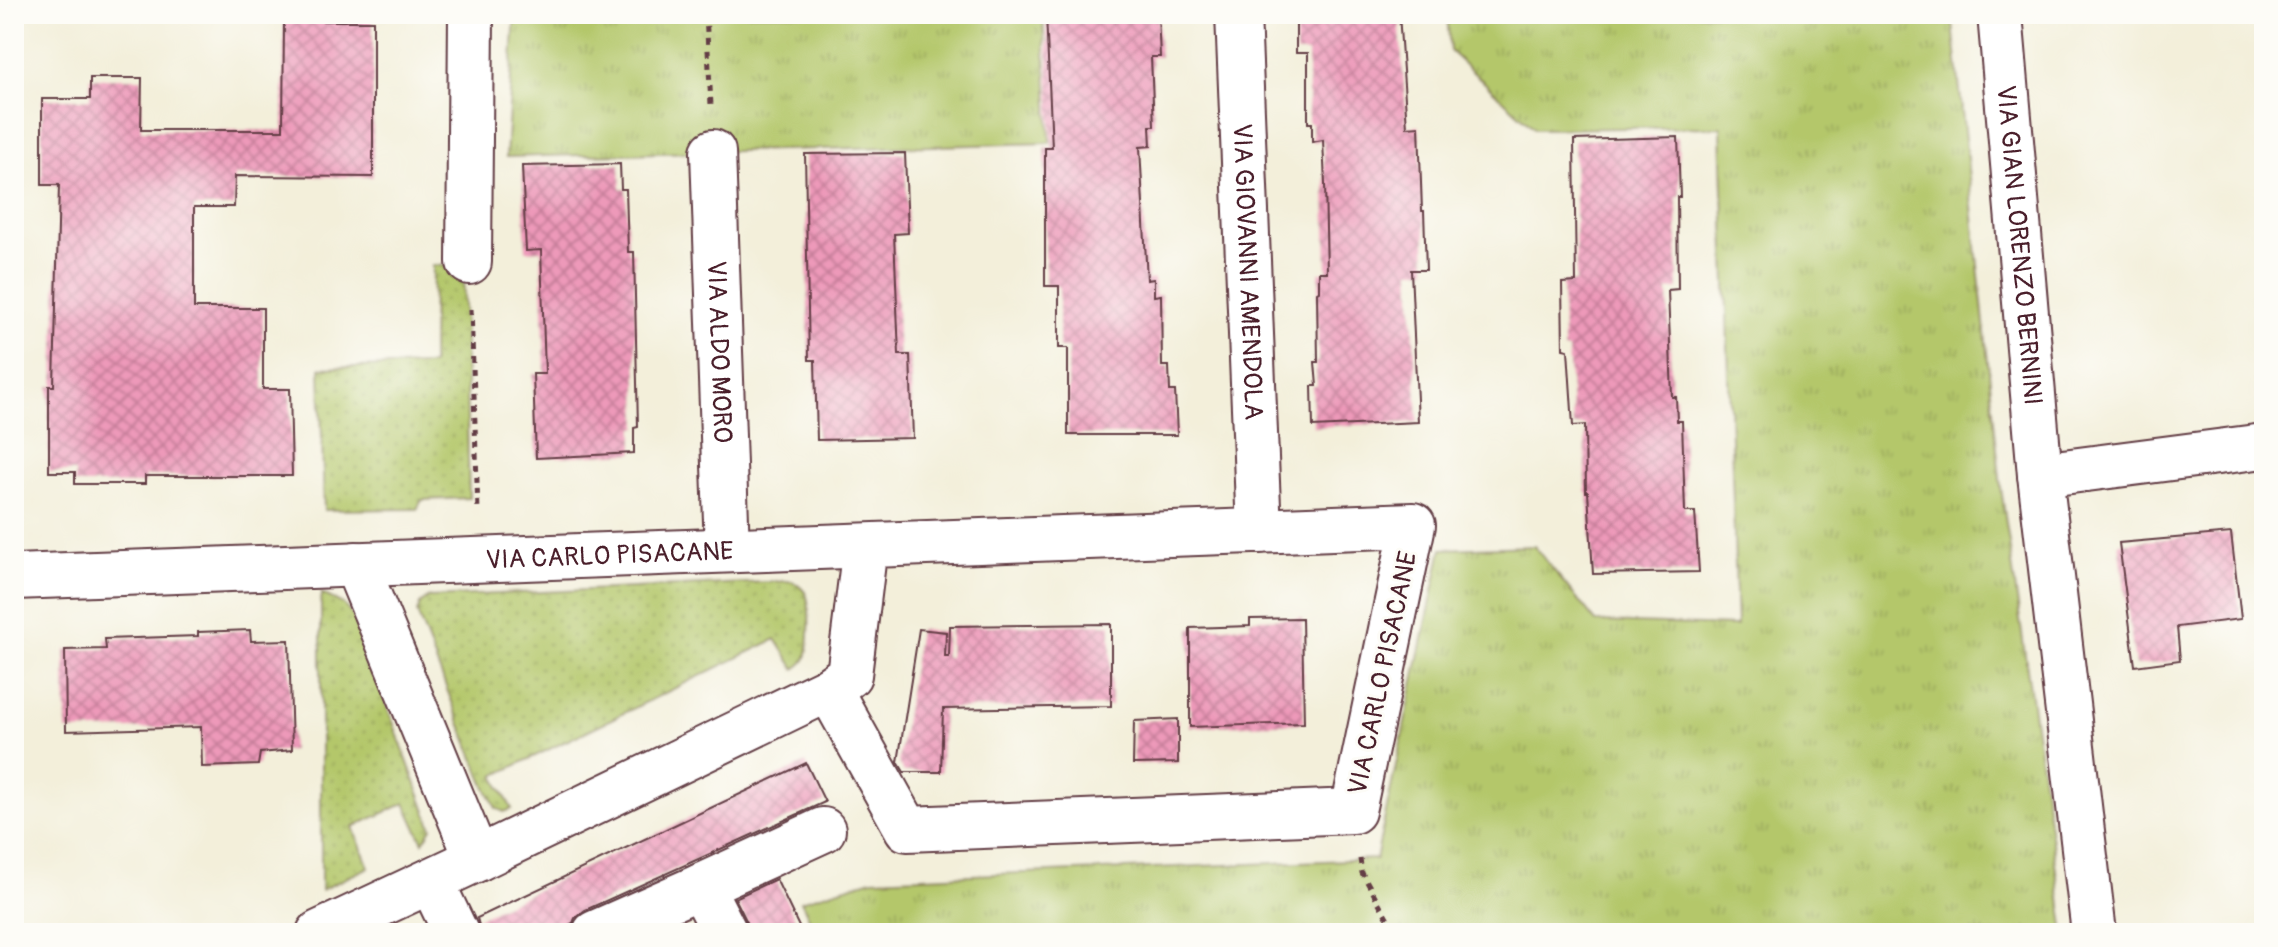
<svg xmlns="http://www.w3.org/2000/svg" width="2278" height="947" font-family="Pangolin,sans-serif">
<defs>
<pattern id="grass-dots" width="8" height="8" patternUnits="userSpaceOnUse" patternTransform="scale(2)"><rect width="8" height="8" fill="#b4c76b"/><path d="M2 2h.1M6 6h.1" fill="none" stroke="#9caa5d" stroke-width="1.8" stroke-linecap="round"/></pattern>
<pattern id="park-tufts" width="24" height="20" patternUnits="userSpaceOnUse" patternTransform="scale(2)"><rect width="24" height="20" fill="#b4c76b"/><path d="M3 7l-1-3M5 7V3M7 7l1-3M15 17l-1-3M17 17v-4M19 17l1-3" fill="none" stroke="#9caa5d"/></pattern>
<pattern id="building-cross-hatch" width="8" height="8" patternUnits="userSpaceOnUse" patternTransform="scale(2)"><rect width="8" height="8" fill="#ed99b9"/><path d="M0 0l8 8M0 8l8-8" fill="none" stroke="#c27c97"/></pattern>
</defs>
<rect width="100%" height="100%" fill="#fdfcf7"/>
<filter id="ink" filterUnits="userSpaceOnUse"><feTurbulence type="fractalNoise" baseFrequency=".0125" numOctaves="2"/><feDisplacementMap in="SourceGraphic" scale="16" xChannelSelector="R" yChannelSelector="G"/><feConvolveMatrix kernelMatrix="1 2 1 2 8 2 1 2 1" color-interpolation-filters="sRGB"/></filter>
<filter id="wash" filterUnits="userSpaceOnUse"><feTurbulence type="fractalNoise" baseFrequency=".006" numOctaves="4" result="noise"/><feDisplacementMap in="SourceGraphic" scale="32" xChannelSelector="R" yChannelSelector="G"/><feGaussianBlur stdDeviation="1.8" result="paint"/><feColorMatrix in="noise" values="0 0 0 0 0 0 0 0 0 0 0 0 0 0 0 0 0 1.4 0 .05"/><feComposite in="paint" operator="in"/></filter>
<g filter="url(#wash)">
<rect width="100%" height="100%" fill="#f3efda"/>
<path fill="url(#grass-dots)" stroke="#7f734b" stroke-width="2" d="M 433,265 L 463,265 L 469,498 L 422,500 L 417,509 L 324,510 L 320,368 L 432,365 Z
M 792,581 C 798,585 803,588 806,594 C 811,605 810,649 805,660 C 803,663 798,667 795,669 L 776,639 L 494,776 L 512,809 L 504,812 L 496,808 L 483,781 L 417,613 L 420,604 L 429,597 Z
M 321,593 L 343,604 L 355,619 L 432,828 L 423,842 L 405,803 L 353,827 L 369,867 L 321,890 Z"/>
<path fill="url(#park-tufts)" stroke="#7f734b" stroke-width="2" d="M 515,14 L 1043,14 L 1050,143 L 506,157 Z
M 1447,14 L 1952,14 L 2001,488 L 2065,933 L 816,933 L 801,901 L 872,879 L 1376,859 L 1442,549 L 1534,546 L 1596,622 L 1737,626 L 1721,127 L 1535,129 L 1450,51 Z"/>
<g id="blocks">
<path fill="url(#building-cross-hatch)" d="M 1046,14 L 1158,14 L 1160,57 L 1151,57 L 1154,126 L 1150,126 L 1151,146 L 1140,147 L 1147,280 L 1154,279 L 1154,296 L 1161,295 L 1162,366 L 1169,366 L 1170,391 L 1175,391 L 1177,435 L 1068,435 L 1068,348 L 1059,348 L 1059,286 L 1045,286 L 1045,148 L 1052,148 Z
M 1296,14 L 1399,14 L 1407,127 L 1419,126 L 1422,211 L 1424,211 L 1426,270 L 1411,270 L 1418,422 L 1313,427 L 1312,386 L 1317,386 L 1315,362 L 1318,362 L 1317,292 L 1319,291 L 1319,272 L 1327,272 L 1325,184 L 1323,140 L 1312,142 L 1312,123 L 1308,123 L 1308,53 L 1296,53 Z
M 284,21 L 373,21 L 373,177 L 235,176 L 234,207 L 194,207 L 194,308 L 263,308 L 263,389 L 290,389 L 292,476 L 145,476 L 145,484 L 75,484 L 75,472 L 49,472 L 49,386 L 54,386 L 59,185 L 42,185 L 42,99 L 90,99 L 90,78 L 142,78 L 141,130 L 283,130 Z
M 1678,137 L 1680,197 L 1677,197 L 1678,289 L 1668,290 L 1672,397 L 1676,397 L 1677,421 L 1682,421 L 1685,512 L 1695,512 L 1699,572 L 1593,574 L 1588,492 L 1586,492 L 1585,425 L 1573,426 L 1568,350 L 1563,349 L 1562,283 L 1576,282 L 1574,140 Z
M 905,153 L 908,233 L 894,234 L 899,355 L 910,355 L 913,438 L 817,440 L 815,360 L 809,360 L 805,154 Z
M 620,164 L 621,189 L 626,189 L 628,252 L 634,252 L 638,427 L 634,428 L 634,453 L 536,458 L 533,374 L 545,374 L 541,250 L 526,251 L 522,166 Z
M 2231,533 L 2241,619 L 2177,627 L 2180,660 L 2135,666 L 2119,543 Z
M 1302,618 L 1304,723 L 1190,727 L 1190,628 L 1250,626 L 1250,619 Z
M 1111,624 L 1111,706 L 943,709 L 941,772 L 904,772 L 898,762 L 919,629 L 946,632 L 945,657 L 949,657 L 950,626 Z
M 250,630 L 251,641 L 289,640 L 292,750 L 260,753 L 258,765 L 202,767 L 201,727 L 66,731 L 65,650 L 106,649 L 105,639 L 198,636 L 198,632 Z
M 1178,719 L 1178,763 L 1133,764 L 1134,721 Z
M 806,763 L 825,802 L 585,910 L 575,918 L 573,923 L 552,933 L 481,933 L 477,918 Z
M 776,879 L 802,933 L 750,933 L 747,922 L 735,898 Z"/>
</g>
</g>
<g filter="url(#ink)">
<use href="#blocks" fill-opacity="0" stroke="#633e45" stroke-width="2"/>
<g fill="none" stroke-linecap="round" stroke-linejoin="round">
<g stroke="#633e45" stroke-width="48">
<g id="minor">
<path id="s1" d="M 1238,14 L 1259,531"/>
<path id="s2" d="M 2000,14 L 2040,475 L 2094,933"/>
<path id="s3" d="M 713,152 L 727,550"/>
<path d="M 469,262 L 471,14"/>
<path d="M 2040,475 L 2264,446"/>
<path d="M 356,564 L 477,859"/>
<path id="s4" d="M 14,577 L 1413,525 L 1353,811 L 907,829 L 829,689"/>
<path d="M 431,881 L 456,933"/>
<path d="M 701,886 L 823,830"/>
<path d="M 319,933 L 477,859 L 829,689 L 849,675 L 865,546"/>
<path d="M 595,933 L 701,886 L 725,933"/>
</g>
</g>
<path stroke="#633e45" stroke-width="5" stroke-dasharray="6 6" stroke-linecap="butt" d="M 706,14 L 711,105
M 471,309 L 478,511
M 1360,859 L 1362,873 L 1396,933"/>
<use href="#minor" stroke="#fff" stroke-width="44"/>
</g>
</g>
<g text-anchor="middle" stroke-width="6" stroke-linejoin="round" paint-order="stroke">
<g font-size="26" fill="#4a1f2b" stroke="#fdfcf7">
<text dy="9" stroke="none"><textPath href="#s2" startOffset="232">VIA GIAN LORENZO BERNINI</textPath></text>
<text dy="9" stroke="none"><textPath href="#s1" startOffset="258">VIA GIOVANNI AMENDOLA</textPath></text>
<text dy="9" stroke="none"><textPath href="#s3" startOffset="200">VIA ALDO MORO</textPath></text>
<text dy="9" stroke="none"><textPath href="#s4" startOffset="596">VIA CARLO PISACANE</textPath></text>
<text transform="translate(1382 673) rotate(-78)" y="9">VIA CARLO PISACANE</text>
</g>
</g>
<rect width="2278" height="947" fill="none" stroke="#fdfcf7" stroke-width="48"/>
</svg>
